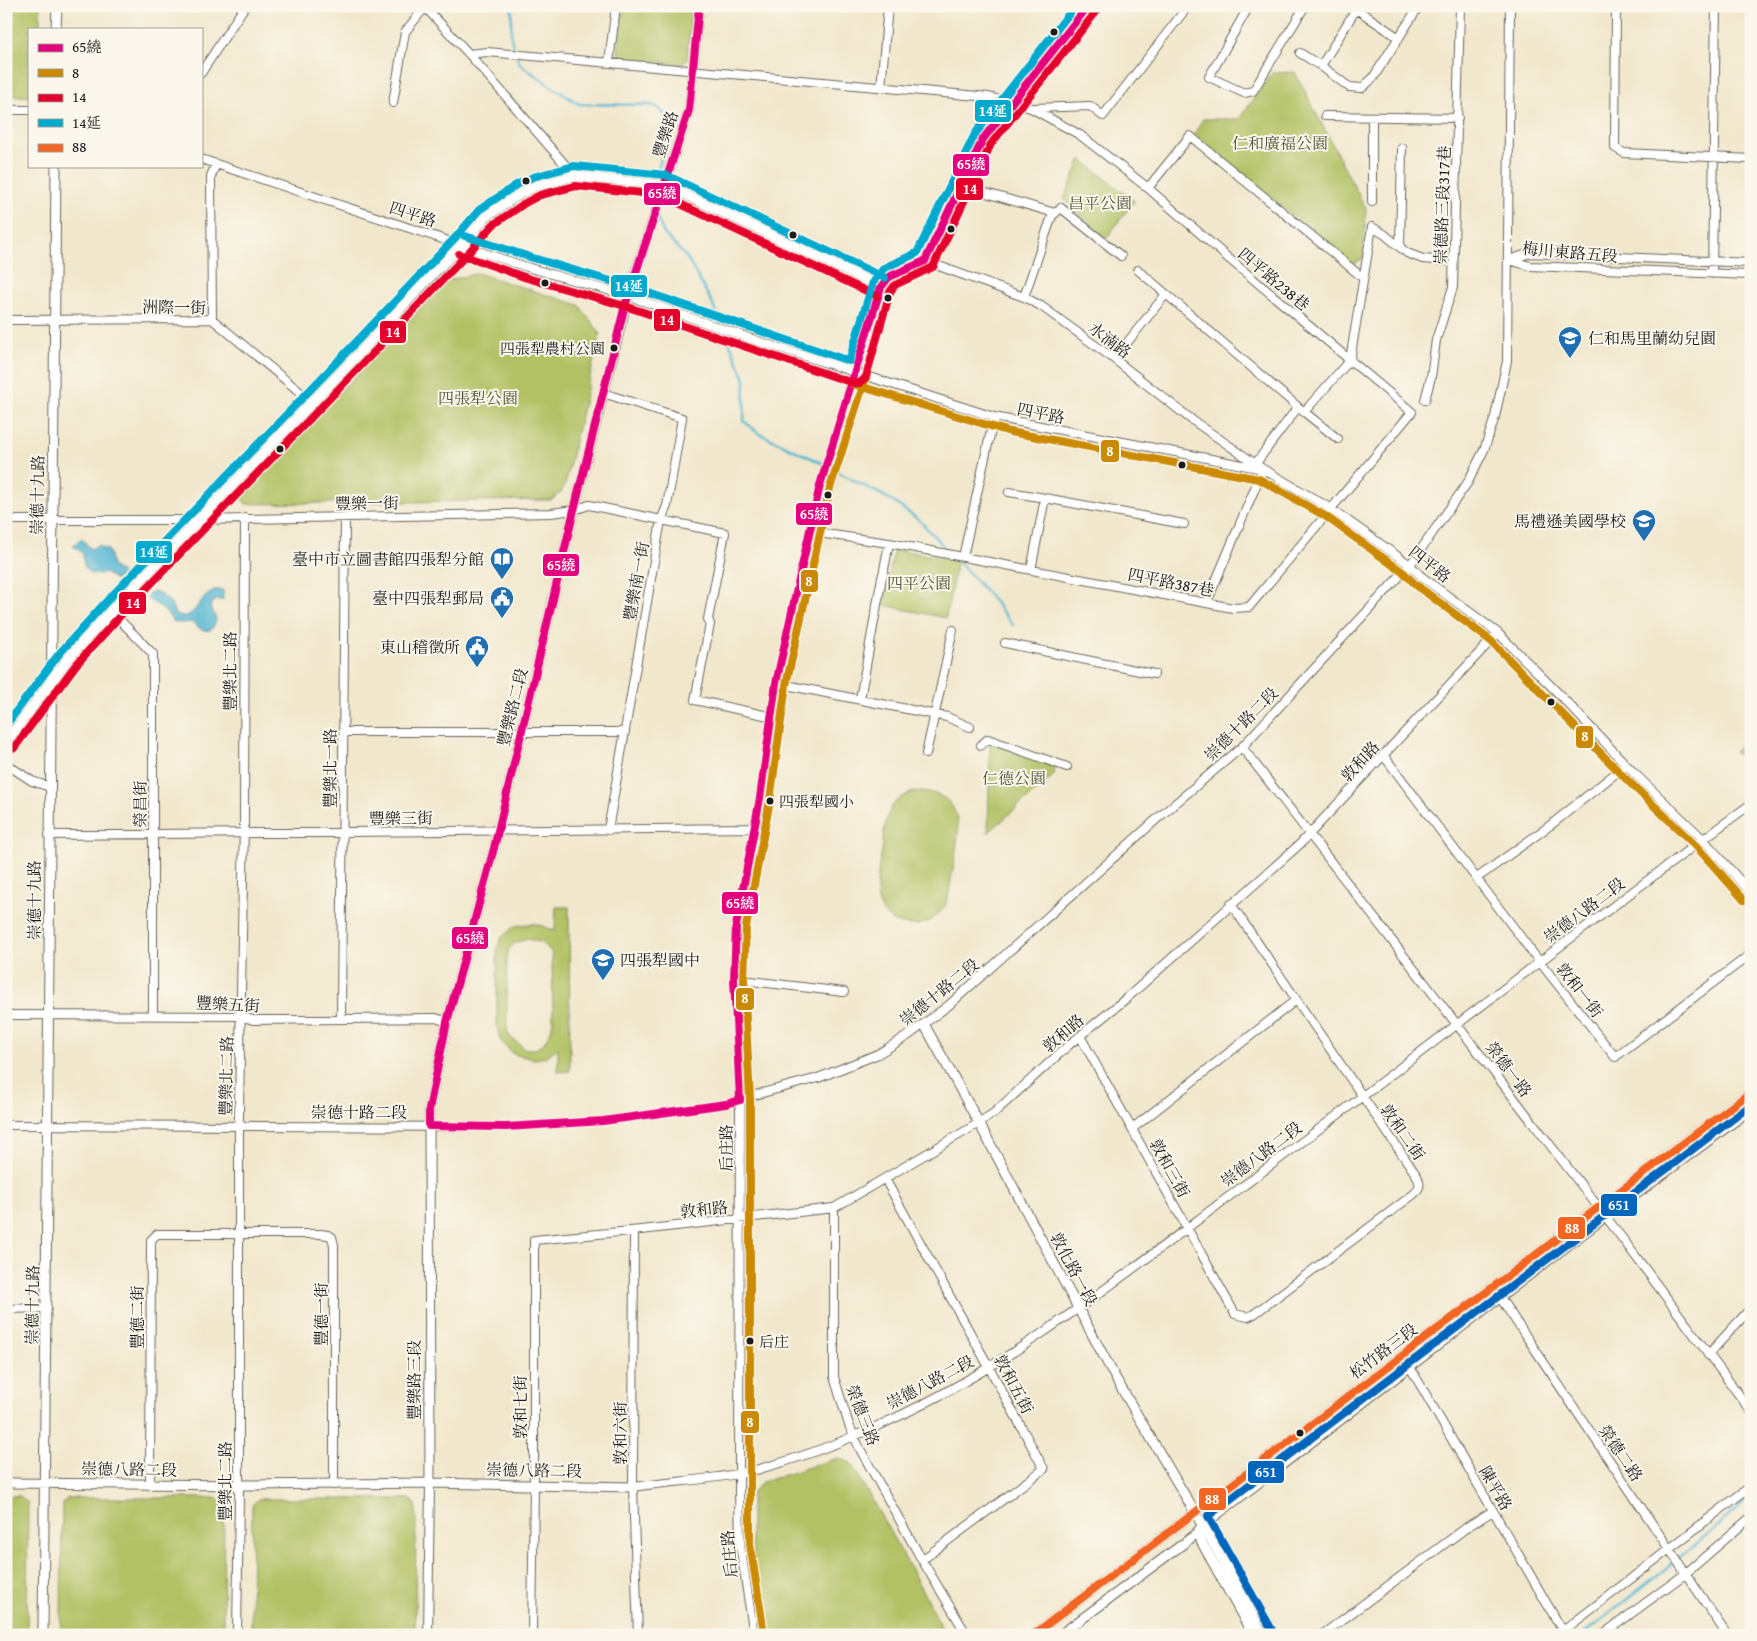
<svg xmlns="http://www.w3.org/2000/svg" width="1757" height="1641" font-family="'Gentium Book Plus','Noto Serif TC',serif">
<rect width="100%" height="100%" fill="#fbf7ec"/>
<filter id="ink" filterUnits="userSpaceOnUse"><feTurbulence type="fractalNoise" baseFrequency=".02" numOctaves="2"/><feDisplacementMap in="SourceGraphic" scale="10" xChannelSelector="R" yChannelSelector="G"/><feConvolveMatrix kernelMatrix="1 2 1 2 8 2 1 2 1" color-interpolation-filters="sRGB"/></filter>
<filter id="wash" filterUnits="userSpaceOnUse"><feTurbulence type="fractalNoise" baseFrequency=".0096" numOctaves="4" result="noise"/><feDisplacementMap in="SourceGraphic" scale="20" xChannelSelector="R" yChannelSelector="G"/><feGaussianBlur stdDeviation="1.12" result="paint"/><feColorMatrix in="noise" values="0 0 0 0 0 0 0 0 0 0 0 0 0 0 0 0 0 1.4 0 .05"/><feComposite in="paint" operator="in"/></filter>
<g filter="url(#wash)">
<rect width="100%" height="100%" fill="#f1e7cc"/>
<path fill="#b1c164" stroke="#666e40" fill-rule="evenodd" d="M 6,6 L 40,6 L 40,29 L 29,29 L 29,96 L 6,96 Z
M 624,6 L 657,6 L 692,10 L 687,60 L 682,64 L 622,59 L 618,52 Z
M 1295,72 L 1366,209 L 1363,258 L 1353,265 L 1194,134 L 1203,119 L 1239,119 L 1272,73 Z
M 1081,159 L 1134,201 L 1106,239 L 1064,199 Z
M 477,273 L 579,305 L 600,333 L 565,485 L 561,492 L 552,500 L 246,504 L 240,496 L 241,494 L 447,281 Z
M 894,549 L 957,560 L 946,618 L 883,605 Z
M 1751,736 L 1751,762 L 1734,752 Z
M 990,742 L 1054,767 L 1054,775 L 988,833 Z
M 922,791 C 969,796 958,837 953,869 C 950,882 950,898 943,909 C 935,920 923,926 910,925 C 866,922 877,878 882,849 C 884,835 884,817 893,805 C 900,796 911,792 922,791 Z
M 556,907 L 569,907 L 570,1071 L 558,1072 L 558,1048 L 545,1057 L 534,1059 L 513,1054 L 500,1040 L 497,1026 L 497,951 L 501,938 L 515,926 L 528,924 L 537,924 L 555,931 ZM 527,939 C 539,941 546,943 552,954 L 553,1021 L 551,1031 L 543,1044 L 535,1049 L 525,1049 L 510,1037 L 507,1031 L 507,958 C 509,944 514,943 527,939 Z
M 838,1458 L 851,1463 L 907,1562 L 946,1635 L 766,1635 L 751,1541 L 751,1494 L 762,1482 Z
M 6,1496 L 20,1496 L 28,1503 L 27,1635 L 6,1635 Z
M 68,1498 L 218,1498 L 224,1504 L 223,1635 L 61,1635 L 62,1503 Z
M 258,1499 L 410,1499 L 416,1505 L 415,1635 L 251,1635 L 252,1505 Z"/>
<path fill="#53b6d2" stroke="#386977" d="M 82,539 L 91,549 L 98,545 L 108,550 L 110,555 L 112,566 L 122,573 L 116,580 L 105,573 C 88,578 83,570 83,554 L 73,545 Z
M 214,590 L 223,590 L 223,600 L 217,600 L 212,603 L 210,607 C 215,618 220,618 211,630 C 202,632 198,628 192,622 C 167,625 177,621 161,608 C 157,604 152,602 147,599 L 149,593 L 155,591 C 165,597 172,602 175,614 C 191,622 196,606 204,598 C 207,595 211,592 214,590 Z"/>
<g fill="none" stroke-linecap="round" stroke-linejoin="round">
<path stroke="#53b6d2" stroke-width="2.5" d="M 512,6 L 511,36 L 514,52
M 517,57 L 520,64 L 549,85 L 579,104 L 651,105 L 658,108 L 669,118 L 672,130 L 661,158 L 650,203 L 653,210
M 657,217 L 664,234 L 687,258 L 710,299 L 723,327
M 725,332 L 745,379 L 744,421 L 758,433 L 824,464
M 828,467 L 886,497 L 919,520 L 949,552
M 955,558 L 990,596 L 1013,625
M 1583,1635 L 1701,1540 L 1751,1497"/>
</g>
</g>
<g filter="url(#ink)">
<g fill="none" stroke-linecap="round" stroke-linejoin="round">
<g stroke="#67635a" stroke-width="10">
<path id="minor" d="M 424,6 L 469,54 L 575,176
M 1249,6 L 1209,77 L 1244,93 L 1253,91 L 1305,6
M 1352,6 L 1399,38
M 1616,6 L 1615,148 L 1624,153 L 1751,159
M 1300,53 L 1321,66 L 1349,87 L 1362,88 L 1373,78 L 1419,6
M 469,54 L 487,52 L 989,97 L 1031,108 L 1080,135 L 1148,188 L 1228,258 L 1412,412 L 1249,607 L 1233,608 L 889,543 L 811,532
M 609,62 L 616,6
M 1321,66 L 1358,6
M 201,73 L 245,6
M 881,88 L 888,6
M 393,103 L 405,32 L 425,7
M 1033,108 L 1090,106 L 1103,116 L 1188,6
M 6,110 L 29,110
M 1325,116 L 1458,118
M 201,159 L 530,268 L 628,296 L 758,341 L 994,417 L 1263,469 L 1330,508 L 1410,565 L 1422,577 L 1498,633 L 1557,692 L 1633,772 L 1703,839 L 1751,893
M 1148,188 L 1190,136 L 1362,277
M 986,193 L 1055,213
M 1372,202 L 1372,117
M 1400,247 L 1402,148
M 1509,260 L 1530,253 L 1751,263
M 1509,260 L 1530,266 L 1751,275
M 925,261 L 1024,297 L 1041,306 L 1114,359 L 1192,420 L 1263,469 L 1207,602
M 1138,270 L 1166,294
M 1712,274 L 1716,6
M 1024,297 L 1052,216 L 1061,208 L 1121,256
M 212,319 L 211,176 L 216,164
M 6,320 L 212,319 L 312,402
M 1114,359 L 1166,294 L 1298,407 L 1338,439
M 603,393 L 682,418 L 667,506 L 661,520 L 608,830
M 1425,400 L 1431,377 L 1436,340 L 1453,287 L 1460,6
M 1304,412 L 1350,360 L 1372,227 L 1384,234 L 1407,253 L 1423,259 L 1445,261
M 1256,463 L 1298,407
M 1009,492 L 1045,498
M 6,520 L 199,520 L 551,513 L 574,510 L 589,505 L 725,533 L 708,619 L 710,624 L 695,700 L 773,717
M 963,557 L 994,417
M 1031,570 L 1045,498 L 1184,524
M 883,575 L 889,543
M 111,611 L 153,654 L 153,1015
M 1005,643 L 1154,674
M 776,683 L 947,717 L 970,727
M 860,699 L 882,577
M 344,732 L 625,732
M 981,745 L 988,739 L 1067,767
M 1242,747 L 1616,1230 L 1751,1411
M 926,754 L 953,630
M 1384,756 L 1532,952 L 1615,1057 L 1751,954
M 6,764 L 32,781 L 50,787
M 49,835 L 754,828
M 1477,878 L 1552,824 L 1626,765
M 734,979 L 844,992
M 6,1015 L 240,1016 L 253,1020 L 436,1018 L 447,1022
M 341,1019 L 345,517
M 1080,1036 L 1235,1314 L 1248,1317 L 1254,1314 L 1414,1194 C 1420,1188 1421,1184 1417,1176 L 1231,904
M 6,1125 L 506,1127 L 603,1121 L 726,1104 L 755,1095 L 818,1078 L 878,1054 L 909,1035 L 949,1005 L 1158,818 L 1242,747 L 1410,565 L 1468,482 L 1484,450 L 1495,417 L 1507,361 L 1510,6
M 1133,1128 L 1296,1000
M 885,1179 L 989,1367 L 1044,1469 L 922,1560
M 834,1208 L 834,1377 L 849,1425 L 860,1449 L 922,1560 L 967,1635
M 634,1231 L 633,1487 L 638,1635
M 1493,1287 L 1727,1635
M 6,1309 L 47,1308
M 1403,1355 L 1565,1635
M 1708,1355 L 1751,1308
M 150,1485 L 151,1240 L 157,1234 L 320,1234 L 328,1235 L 332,1237 L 334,1245 L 334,1485
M 633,1487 C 673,1481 714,1480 752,1471 C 790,1461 830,1447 866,1431 C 1003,1373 1120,1278 1239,1189 C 1410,1062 1578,930 1751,804
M 237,1635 L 239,1497 L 239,1110 L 244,821 L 245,518
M 428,1635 L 430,1483
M 532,1635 L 534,1485 L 534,1240 L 641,1230 L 834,1208 L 979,1123 L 995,1112 L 1070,1044 L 1128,997 L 1300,844 L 1498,633
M 754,1635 L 740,1545 L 739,1486 L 740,1100 L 734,979 L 736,926 L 760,798 L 776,683 L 820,485 L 881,287
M 1322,1635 L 1470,1525 L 1493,1511
M 1558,1635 L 1751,1486
M 1602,1635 L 1685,1574 L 1751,1517"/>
</g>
<g stroke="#67635a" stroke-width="11">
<path id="tertiary" d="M 56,29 L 57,6
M 6,742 L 67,660 L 111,611 L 368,344 L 437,270 L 462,245 L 486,217 L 520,194 L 536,186 L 575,176 L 664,185 L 881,287 L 889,277 L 925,261 L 957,191 L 983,139 L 1088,6
M 924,1024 L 979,1123 L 1116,1379 L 1210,1538 L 1263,1635
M 6,1483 L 250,1485 L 430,1483 L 633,1487
M 430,1483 L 429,1109 L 447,1022 L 494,848 L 574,510 L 628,296 L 689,110 L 699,6
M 1202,1526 L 1201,1541 L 1253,1635
M 43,1635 L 56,166
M 1033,1635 L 1751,1092
M 1060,1635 L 1195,1535 L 1202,1526 L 1584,1233 L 1751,1109"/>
</g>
<use href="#minor" stroke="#fff" stroke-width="8"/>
<use href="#tertiary" stroke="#fff" stroke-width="9"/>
<g stroke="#fbf7ec" stroke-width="11">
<path id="bus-1" d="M 740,1100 L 734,979 L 736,926 L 760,798 L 776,683 L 820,485 L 881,287 L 889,277 L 925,261 L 983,139 L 1088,6
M 429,1126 L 429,1109 L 447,1022 L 494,848 L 574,510 L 624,309 L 689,110 L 699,6
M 429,1126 L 506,1127 L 603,1121 L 726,1104 L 740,1100"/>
</g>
<g stroke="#fbf7ec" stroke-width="11">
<path id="bus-2" d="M 853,384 L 1010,432 L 1259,479 L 1325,516 L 1404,573 L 1416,585 L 1491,641 L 1626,779 L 1696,846 L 1744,900
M 764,1633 L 750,1544 L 750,1100 L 744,979 L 746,927 L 770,800 L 786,685 L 830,488 L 866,377"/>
</g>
<g stroke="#fbf7ec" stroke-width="11">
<path id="bus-3" d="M 459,254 L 527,278 L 625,306 L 853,383 L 860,383 L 866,377 L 890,292 L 895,285 L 933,267 L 991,144 L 1096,12
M 14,748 L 75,666 L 118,618 L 375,351 L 469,252 L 493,225 L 525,203 L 540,195 L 576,186 L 661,195 L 877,296"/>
</g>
<g stroke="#fbf7ec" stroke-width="11">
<path id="bus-4" d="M 465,236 L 533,258 L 631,287 L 849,361 L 873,282 L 884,268 L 917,253 L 975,134 L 1075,6
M 6,725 L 59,654 L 104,604 L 361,337 L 455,238 L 479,210 L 516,185 L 533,177 L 574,166 L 666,175 L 885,278"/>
</g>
<g stroke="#fbf7ec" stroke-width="11">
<path id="bus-5" d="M 1033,1635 L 1751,1092"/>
</g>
<g stroke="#fbf7ec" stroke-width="11">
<path id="bus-6" d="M 1272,1630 L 1208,1516 L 1751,1105"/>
</g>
<use href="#bus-1" stroke="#e5007d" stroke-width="8"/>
<use href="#bus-2" stroke="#cb8a06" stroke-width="8"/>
<use href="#bus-3" stroke="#e4002b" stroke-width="8"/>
<use href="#bus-4" stroke="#00a9ce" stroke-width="8"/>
<use href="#bus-5" stroke="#f26522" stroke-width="8"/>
<use href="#bus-6" stroke="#0065bd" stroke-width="8"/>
</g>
</g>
<defs>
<g id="school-pin" transform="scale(1.25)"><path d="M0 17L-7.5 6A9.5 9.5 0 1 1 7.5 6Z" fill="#1f6fb2" stroke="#fbf7ec"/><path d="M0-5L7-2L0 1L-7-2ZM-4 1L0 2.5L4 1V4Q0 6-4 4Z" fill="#fff"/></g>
<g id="library-pin" transform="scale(1.25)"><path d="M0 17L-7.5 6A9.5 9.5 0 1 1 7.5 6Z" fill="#1f6fb2" stroke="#fbf7ec"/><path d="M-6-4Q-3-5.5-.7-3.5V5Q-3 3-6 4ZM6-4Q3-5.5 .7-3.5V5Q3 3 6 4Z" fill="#fff"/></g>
<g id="civic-pin" transform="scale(1.25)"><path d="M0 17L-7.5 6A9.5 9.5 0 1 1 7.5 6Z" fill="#1f6fb2" stroke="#fbf7ec"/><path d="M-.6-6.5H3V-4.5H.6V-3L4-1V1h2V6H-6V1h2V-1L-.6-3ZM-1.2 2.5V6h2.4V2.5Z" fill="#fff"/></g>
</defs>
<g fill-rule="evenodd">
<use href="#school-pin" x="1570" y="338"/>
<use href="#school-pin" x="1644" y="521"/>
<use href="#library-pin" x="502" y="559"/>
<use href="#civic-pin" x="502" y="598"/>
<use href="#civic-pin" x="477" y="647"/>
<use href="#school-pin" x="603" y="960"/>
</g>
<g fill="#1c1c1c" stroke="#fbf7ec" stroke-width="2">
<circle cx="1054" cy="32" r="4.5"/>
<circle cx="526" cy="181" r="4.5"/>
<circle cx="951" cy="229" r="4.5"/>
<circle cx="793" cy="235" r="4.5"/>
<circle cx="545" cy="283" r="4.5"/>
<circle cx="888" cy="298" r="4.5"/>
<circle cx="614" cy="348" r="4.5"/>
<circle cx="280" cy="449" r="4.5"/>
<circle cx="1182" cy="465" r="4.5"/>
<circle cx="828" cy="495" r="4.5"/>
<circle cx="1551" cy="702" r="4.5"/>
<circle cx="770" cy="801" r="4.5"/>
<circle cx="750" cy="1341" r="4.5"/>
<circle cx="1300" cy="1433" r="4.5"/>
</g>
<g text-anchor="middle" stroke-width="4" stroke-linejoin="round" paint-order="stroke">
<g font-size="15" fill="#1c1c1c" stroke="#fbf7ec" text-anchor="start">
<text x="605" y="354" text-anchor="end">四張犁農村公園</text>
<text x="779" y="807">四張犁國小</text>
<text x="759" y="1347">后庄</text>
</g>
<g font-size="16" fill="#1c1c1c" stroke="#fbf7ec">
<text transform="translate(665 134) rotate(-72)" y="6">豐樂路</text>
<text transform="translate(1442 205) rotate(-88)" y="6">崇德路三段317巷</text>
<text transform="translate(413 214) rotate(18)" y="6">四平路</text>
<text transform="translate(1570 252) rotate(5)" y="6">梅川東路五段</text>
<text transform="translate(1274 279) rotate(40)" y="6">四平路238巷</text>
<text transform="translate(174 307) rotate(1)" y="6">洲際一街</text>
<text transform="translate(1110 340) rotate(37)" y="6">水湳路</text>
<text transform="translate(1041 413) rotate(11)" y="6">四平路</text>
<text transform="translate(37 495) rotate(-89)" y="6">崇德十九路</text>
<text transform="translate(367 503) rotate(-1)" y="6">豐樂一街</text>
<text transform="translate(1430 564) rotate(38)" y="6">四平路</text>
<text transform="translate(636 581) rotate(-80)" y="6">豐樂南一街</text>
<text transform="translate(1171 582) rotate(11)" y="6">四平路387巷</text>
<text transform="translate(230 671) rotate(-90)" y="6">豐樂北二路</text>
<text transform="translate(512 707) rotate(-76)" y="6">豐樂路二段</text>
<text transform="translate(1241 724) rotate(-45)" y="6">崇德十路二段</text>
<text transform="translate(1360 761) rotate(-47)" y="6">敦和路</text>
<text transform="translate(330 768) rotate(-90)" y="6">豐樂北一路</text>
<text transform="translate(140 804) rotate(-90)" y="6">榮昌街</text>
<text transform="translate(401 818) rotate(-1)" y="6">豐樂三街</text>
<text transform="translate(34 900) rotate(-90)" y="6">崇德十九路</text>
<text transform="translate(1584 910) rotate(-37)" y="6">崇德八路二段</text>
<text transform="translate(1580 990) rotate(52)" y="6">敦和一街</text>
<text transform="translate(939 992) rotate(-39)" y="6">崇德十路二段</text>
<text transform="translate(228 1004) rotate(3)" y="6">豐樂五街</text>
<text transform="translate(1063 1033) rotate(-41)" y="6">敦和路</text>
<text transform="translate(1509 1069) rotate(53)" y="6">榮德一路</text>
<text transform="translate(226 1076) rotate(-89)" y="6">豐樂北二路</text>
<text x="359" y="1118">崇德十路二段</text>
<text transform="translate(1403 1132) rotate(55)" y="6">敦和二街</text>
<text transform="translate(726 1148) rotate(-90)" y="6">后庄路</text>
<text transform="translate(1261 1154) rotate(-37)" y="6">崇德八路二段</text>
<text transform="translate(1170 1168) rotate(61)" y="6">敦和三街</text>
<text transform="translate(704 1209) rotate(-6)" y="6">敦和路</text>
<text transform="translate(1074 1269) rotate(62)" y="6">敦化路一段</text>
<text transform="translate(32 1305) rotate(-89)" y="6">崇德十九路</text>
<text transform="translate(321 1314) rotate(-90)" y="6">豐德一街</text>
<text transform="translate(137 1317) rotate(-90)" y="6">豐德二街</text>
<text transform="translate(1383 1351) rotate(-37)" y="6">松竹路三段</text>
<text transform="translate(414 1380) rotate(-90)" y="6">豐樂路三段</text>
<text transform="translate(930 1382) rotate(-28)" y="6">崇德八路二段</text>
<text transform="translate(1014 1384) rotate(62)" y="6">敦和五街</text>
<text transform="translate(520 1407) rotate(-90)" y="6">敦和七街</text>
<text transform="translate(863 1415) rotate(69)" y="6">榮德三路</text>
<text transform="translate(620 1433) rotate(-90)" y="6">敦和六街</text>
<text transform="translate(1621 1453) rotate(56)" y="6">榮德二路</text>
<text transform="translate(129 1469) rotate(1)" y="6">崇德八路二段</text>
<text transform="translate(534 1470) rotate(1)" y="6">崇德八路二段</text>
<text transform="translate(225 1481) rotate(-90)" y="6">豐樂北二路</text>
<text transform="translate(1496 1488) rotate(60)" y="6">陳平路</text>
<text transform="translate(729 1554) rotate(-95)" y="6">后庄路</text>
</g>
<g font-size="16" fill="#505635" stroke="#fbf7ec">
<text x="1280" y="149">仁和廣福公園</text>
<text x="1100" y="209">昌平公園</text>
<text x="478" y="404">四張犁公園</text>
<text x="919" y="589">四平公園</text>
<text x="1014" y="784">仁德公園</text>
</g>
<g font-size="16" fill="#1c1c1c" stroke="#fbf7ec" text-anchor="end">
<text x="1588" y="344" text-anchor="start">仁和馬里蘭幼兒園</text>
<text x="1626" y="527">馬禮遜美國學校</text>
<text x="484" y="565">臺中市立圖書館四張犁分館</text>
<text x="484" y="604">臺中四張犁郵局</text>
<text x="460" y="653">東山稽徵所</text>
<text x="620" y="966" text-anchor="start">四張犁國中</text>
</g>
</g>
<g stroke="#fbf7ec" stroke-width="2">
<rect x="974" y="99" width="38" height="24" rx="5" fill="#00a9ce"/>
<rect x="952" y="153" width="38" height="24" rx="5" fill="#e5007d"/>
<rect x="955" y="177" width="29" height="24" rx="5" fill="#e4002b"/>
<rect x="643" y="182" width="38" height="24" rx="5" fill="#e5007d"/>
<rect x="610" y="274" width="38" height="24" rx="5" fill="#00a9ce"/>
<rect x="653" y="308" width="28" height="24" rx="5" fill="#e4002b"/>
<rect x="379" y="320" width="28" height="24" rx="5" fill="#e4002b"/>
<rect x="1100" y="439" width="20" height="24" rx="5" fill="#cb8a06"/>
<rect x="795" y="502" width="38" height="24" rx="5" fill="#e5007d"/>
<rect x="135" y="540" width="38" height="24" rx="5" fill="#00a9ce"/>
<rect x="542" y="553" width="38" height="24" rx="5" fill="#e5007d"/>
<rect x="800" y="569" width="19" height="24" rx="5" fill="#cb8a06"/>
<rect x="118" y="591" width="29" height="24" rx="5" fill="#e4002b"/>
<rect x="1575" y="725" width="19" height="24" rx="5" fill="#cb8a06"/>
<rect x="721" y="891" width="38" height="24" rx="5" fill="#e5007d"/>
<rect x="451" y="926" width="38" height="24" rx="5" fill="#e5007d"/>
<rect x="735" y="987" width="20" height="24" rx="5" fill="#cb8a06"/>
<rect x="1600" y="1193" width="38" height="24" rx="5" fill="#0065bd"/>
<rect x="1557" y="1216" width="29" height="24" rx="5" fill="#f26522"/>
<rect x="740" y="1410" width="20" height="24" rx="5" fill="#cb8a06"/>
<rect x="1247" y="1460" width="38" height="24" rx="5" fill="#0065bd"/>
<rect x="1198" y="1487" width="29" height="24" rx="5" fill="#f26522"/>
</g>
<g font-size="14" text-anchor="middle" font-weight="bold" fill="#fff">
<text x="993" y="116">14延</text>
<text x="971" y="169">65繞</text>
<text x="970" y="194">14</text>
<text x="662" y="198">65繞</text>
<text x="629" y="291">14延</text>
<text x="667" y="325">14</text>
<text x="393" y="337">14</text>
<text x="1110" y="456">8</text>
<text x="814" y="519">65繞</text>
<text x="154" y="557">14延</text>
<text x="561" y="570">65繞</text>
<text x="809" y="586">8</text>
<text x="133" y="608">14</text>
<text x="1585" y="741">8</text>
<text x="740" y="908">65繞</text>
<text x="470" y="943">65繞</text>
<text x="745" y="1003">8</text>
<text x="1619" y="1210">651</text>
<text x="1572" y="1233">88</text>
<text x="750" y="1427">8</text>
<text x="1266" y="1477">651</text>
<text x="1212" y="1504">88</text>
</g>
<rect width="1757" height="1641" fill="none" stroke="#fbf7ec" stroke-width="25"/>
<rect x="28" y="28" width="175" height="140" fill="#fbf7ec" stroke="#a29f99"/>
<rect x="38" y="44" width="25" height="8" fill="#e5007d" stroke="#a29f99"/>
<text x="72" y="52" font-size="15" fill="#1c1c1c">65繞</text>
<rect x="38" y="69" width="25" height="8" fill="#cb8a06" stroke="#a29f99"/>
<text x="72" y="78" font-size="15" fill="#1c1c1c">8</text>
<rect x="38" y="94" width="25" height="8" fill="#e4002b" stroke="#a29f99"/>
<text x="72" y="102" font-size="15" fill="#1c1c1c">14</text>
<rect x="38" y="119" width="25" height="8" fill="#00a9ce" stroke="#a29f99"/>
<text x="72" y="128" font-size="15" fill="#1c1c1c">14延</text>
<rect x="38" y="144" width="25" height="8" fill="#f26522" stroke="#a29f99"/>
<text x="72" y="152" font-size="15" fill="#1c1c1c">88</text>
</svg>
